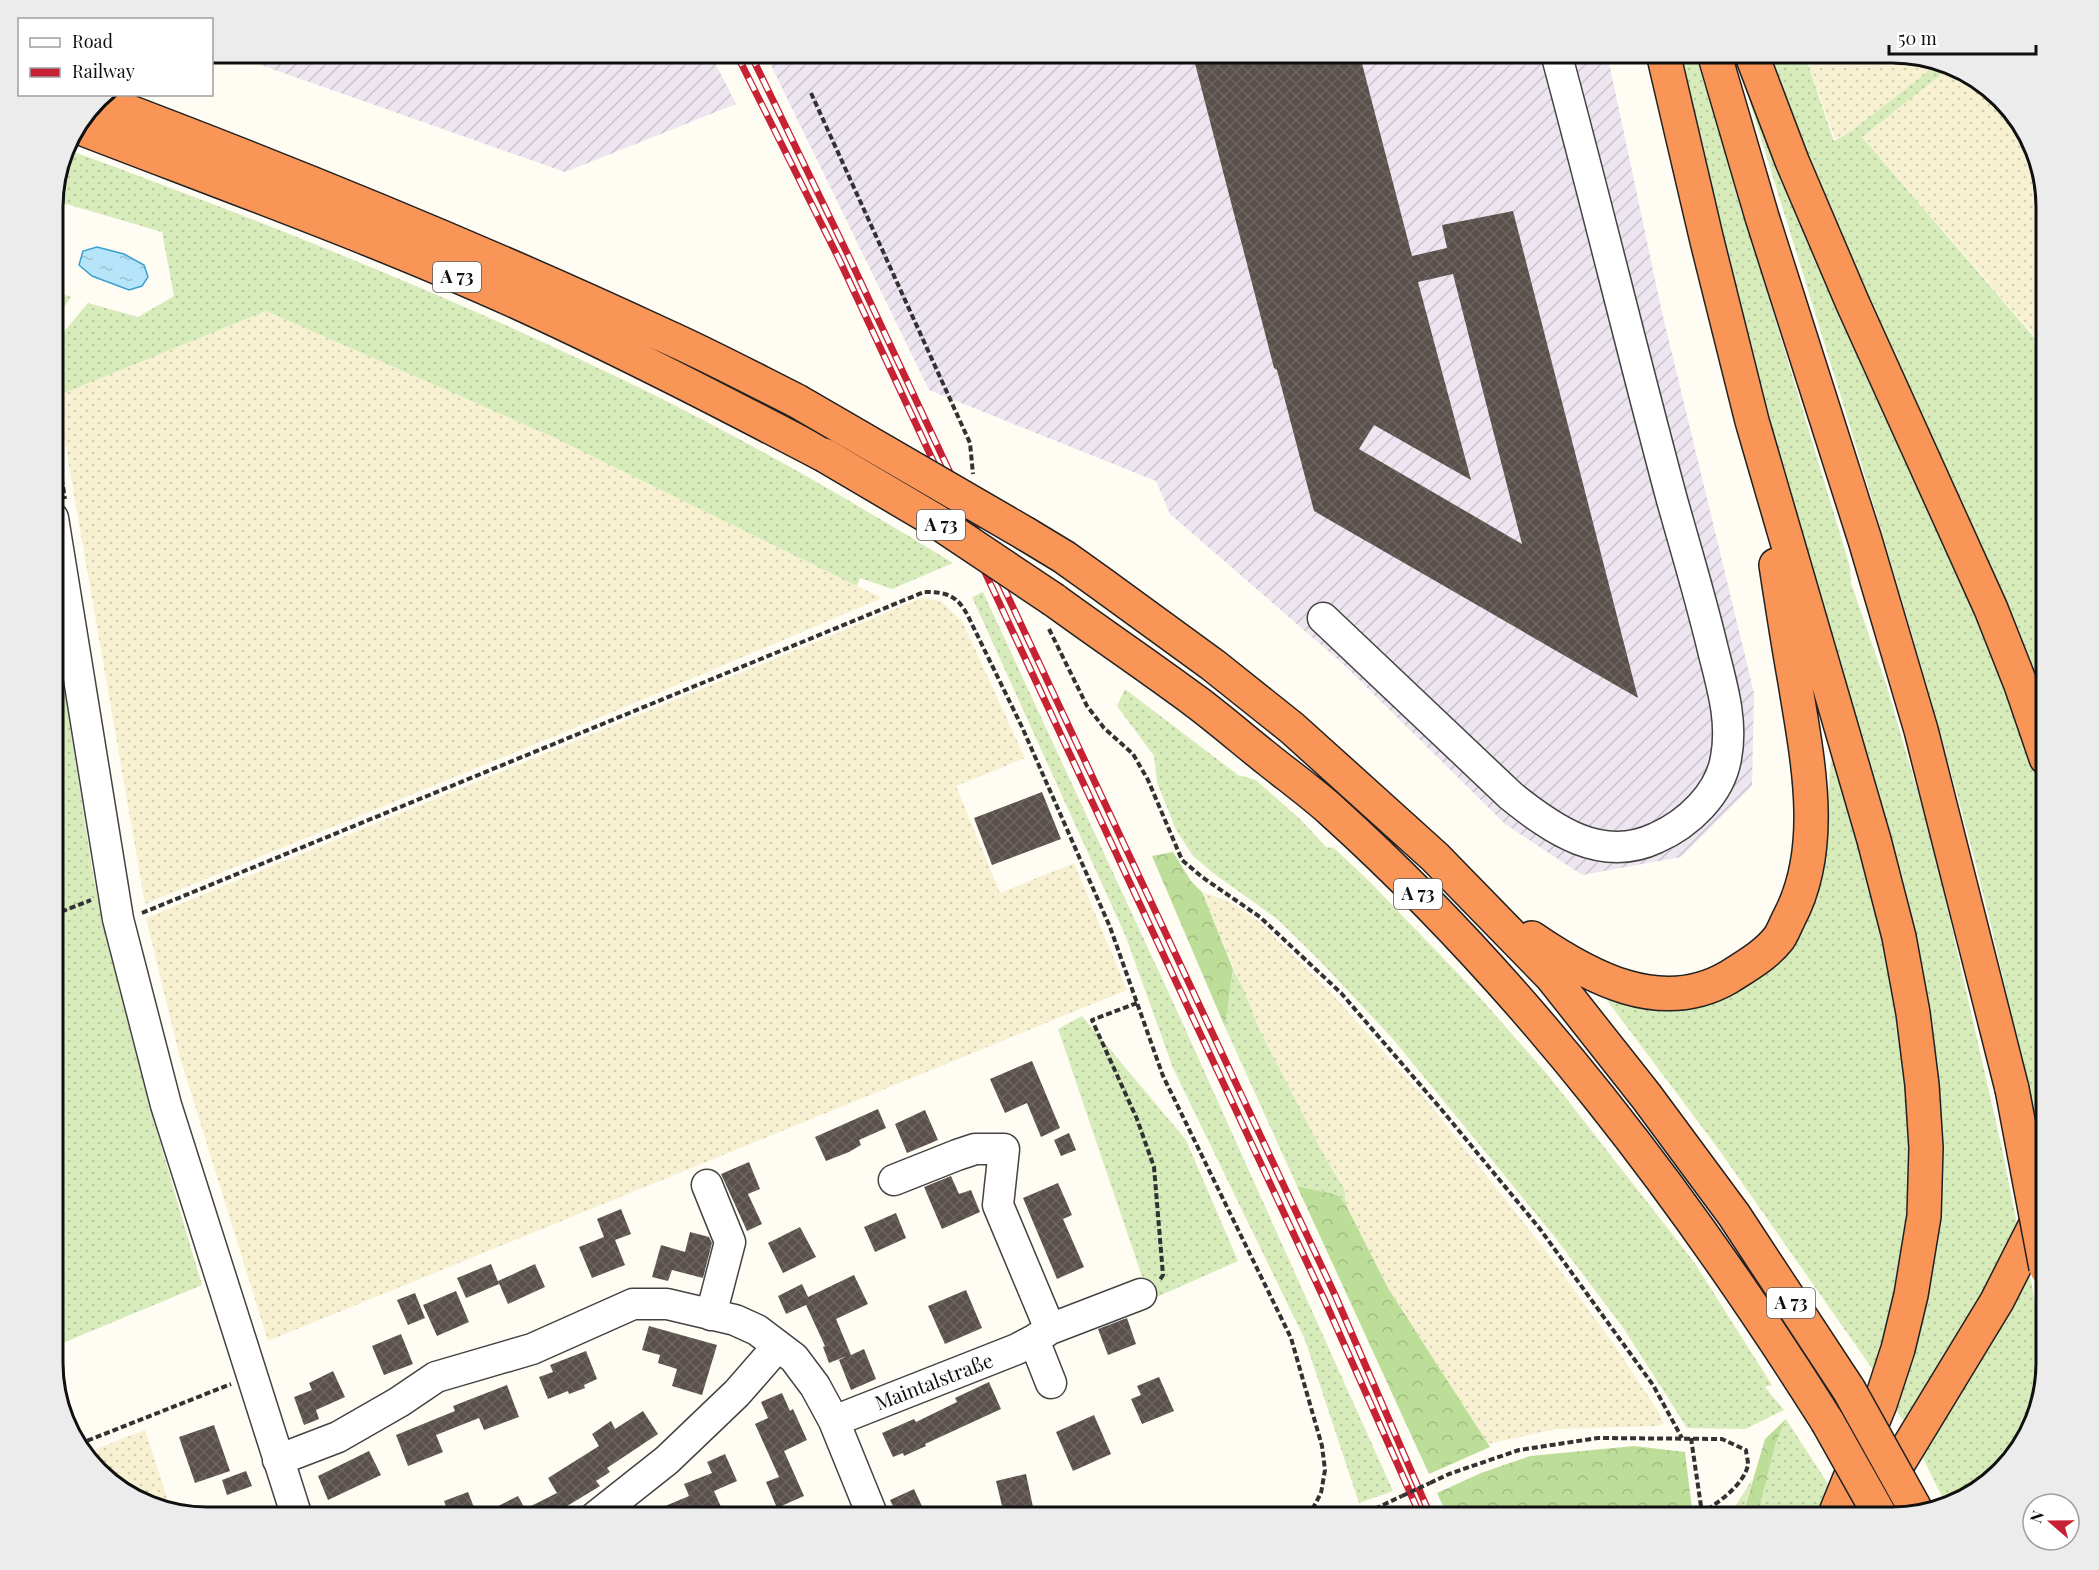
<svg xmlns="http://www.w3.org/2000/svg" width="2099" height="1570" font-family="'Playfair Display',serif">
<defs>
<pattern id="industrial-furrows" width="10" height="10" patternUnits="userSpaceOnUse" patternTransform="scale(1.5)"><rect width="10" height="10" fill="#ede5ef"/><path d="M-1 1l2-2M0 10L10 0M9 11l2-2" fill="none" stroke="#cac3cc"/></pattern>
<pattern id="farmland-dots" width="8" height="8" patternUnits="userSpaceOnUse" patternTransform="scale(1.5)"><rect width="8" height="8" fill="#f7f1d2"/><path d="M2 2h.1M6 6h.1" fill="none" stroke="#d3ceb3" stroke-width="1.8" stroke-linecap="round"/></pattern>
<pattern id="grass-dots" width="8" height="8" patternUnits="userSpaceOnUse" patternTransform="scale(1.5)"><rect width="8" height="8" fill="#d8ecbb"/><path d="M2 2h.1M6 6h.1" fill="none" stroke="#b8c9a0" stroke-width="1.8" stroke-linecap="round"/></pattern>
<pattern id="forest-crowns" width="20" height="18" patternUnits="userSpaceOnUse" patternTransform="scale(1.5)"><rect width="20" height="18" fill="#bdde99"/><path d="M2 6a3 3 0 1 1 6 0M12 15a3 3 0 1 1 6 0" fill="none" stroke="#a1bd83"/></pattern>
<pattern id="water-ripples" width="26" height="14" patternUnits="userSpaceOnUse" patternTransform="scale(1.5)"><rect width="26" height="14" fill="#b6e4f9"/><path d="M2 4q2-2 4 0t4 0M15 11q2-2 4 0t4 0" fill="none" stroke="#9bc3d4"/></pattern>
<pattern id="building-cross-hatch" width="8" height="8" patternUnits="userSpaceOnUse" patternTransform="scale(1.5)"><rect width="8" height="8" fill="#5a504c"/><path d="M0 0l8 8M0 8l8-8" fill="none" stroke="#6d6561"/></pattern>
</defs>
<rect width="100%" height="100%" fill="#fffcf4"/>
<path fill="url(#industrial-furrows)" d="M 227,53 L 710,53 L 736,104 L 565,172 Z
M 765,53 L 1607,53 L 1661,308 L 1754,693 L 1752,786 L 1681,857 L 1582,875 L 1505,824 L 1342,663 L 1170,514 L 1156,481 L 929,390 Z"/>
<path fill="url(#farmland-dots)" d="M 1804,53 L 1892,53 L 1941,61 L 1853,130 L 1835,139 Z
M 1952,66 L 1986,85 L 2030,139 L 2046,207 L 2046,349 L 1862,137 Z
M 266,311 L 553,437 L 882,598 L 611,713 L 145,904 L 57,396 Z
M 922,598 L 941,601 L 963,623 L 1025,758 L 956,786 L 1000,893 L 1074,863 L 1127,990 L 268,1341 L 179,1054 L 146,918 Z
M 1202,892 L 1228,901 L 1258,921 L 1333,995 L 1423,1096 L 1543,1247 L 1615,1346 L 1658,1411 L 1664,1423 L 1659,1426 L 1556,1429 L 1488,1444 L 1388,1288 L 1346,1205 L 1345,1189 L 1325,1157 L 1259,1029 Z
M 145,1430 L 172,1512 L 157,1509 L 113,1485 L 86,1453 Z"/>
<path fill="url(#grass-dots)" d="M 1677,53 L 1695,53 L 1850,567 L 1851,583 L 1887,687 L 1932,841 L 2001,1144 L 2019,1234 L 1905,1423 L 1892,1405 L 1939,1098 L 1928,1001 L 1905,886 L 1862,736 L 1804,546 L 1743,322 Z
M 1764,53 L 1804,53 L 1834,141 L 1853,130 L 1941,61 L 1952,66 L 1862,137 L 2046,351 L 2046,715 L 1879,335 Z
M 1756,100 L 2022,716 L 2046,799 L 2046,1160 L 2044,1168 C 2022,1063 2000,958 1973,854 C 1906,601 1827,352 1750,103 Z
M 66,149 C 265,222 462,300 652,394 C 755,445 855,503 953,563 L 892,589 L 860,578 L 857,586 L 553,437 L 266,311 L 57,396 L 53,375 L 53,336 L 62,334 L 88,303 L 138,317 L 174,296 L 162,232 L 63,203 L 59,293 L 71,297 L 57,317 L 53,318 L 53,197 Z
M 983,592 L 1179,1015 L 1393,1491 L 1359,1503 L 1305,1340 L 1173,1068 L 1126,937 L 972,597 Z
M 53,617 L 94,880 C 123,1017 162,1151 202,1285 L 53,1347 Z
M 1125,689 L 1238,775 L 1256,780 L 1302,821 L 1326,847 L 1334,848 L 1371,883 L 1468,984 L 1548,1075 L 1694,1262 L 1772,1385 L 1765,1387 L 1784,1410 L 1745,1429 L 1687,1428 L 1624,1329 L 1554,1236 L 1392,1038 L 1320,961 L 1276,918 L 1213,873 L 1193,856 L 1176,830 L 1157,782 L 1154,756 L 1117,706 Z
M 1832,751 L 1871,883 L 1893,975 L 1909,1108 L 1910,1170 L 1908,1203 L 1891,1310 L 1873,1370 L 1717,1147 L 1603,995 L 1622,1003 L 1788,945 L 1809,914 L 1821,869 Z
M 1233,969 L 1243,988 L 1259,1029 L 1325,1157 L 1345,1190 L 1346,1205 L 1338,1195 L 1297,1186 L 1225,1027 Z
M 1082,1016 L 1186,1140 L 1238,1261 L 1150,1300 L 1058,1029 Z
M 2027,1261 L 2046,1358 L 2038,1413 L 2014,1457 L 1960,1502 L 1946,1505 L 1917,1446 Z
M 1786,1419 L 1830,1487 L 1818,1517 L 1757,1517 L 1776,1443 Z
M 1752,1480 L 1742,1517 L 1728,1517 Z"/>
<path fill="url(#forest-crowns)" d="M 1173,852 L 1191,881 L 1202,892 L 1233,969 L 1225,1027 L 1152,856 Z
M 1297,1186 L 1338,1195 L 1346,1205 L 1388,1288 L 1490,1447 L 1429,1474 Z
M 1786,1419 L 1776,1443 L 1757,1517 L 1742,1517 L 1765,1439 Z
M 1634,1446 L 1685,1452 L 1692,1509 L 1679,1517 L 1448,1517 L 1437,1493 L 1481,1473 L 1530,1456 Z"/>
<path fill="url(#water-ripples)" stroke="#3aa0d3" stroke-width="1.5" d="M 97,247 L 124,254 L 144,265 L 148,277 L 142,286 L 129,290 L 92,276 L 79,265 L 83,251 Z"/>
<path fill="url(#building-cross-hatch)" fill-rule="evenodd" d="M 1192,52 L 1359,52 L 1412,256 L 1447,248 L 1442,225 L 1513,211 L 1638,698 L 1314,511 L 1277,370 L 1274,368 ZM 1453,274 L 1522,544 L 1359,449 L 1374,425 L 1471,480 L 1418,282 Z
M 1042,792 L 1061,839 L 992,865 L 974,818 Z
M 1032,1061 L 1060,1128 L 1041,1137 L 1027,1103 L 1005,1113 L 990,1079 Z
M 878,1109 L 886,1128 L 859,1140 L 861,1145 L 849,1152 L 826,1161 L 815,1137 Z
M 925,1110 L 938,1140 L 907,1153 L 895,1124 Z
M 1069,1133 L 1076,1150 L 1061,1156 L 1054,1140 Z
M 749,1162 L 760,1189 L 748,1194 L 762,1224 L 747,1231 L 721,1174 Z
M 951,1176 L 959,1194 L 971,1190 L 980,1212 L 942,1229 L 924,1187 Z
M 1058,1183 L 1072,1215 L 1063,1219 L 1084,1267 L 1057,1279 L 1023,1198 Z
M 621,1209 L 631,1234 L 615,1240 L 625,1265 L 592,1278 L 579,1247 L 604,1237 L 597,1219 Z
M 896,1213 L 906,1238 L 875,1252 L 864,1227 Z
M 800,1227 L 816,1257 L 783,1273 L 768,1243 Z
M 690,1232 L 709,1237 L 712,1243 L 703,1278 L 672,1270 L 668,1281 L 652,1277 L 661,1245 L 685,1252 Z
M 491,1264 L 499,1284 L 466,1298 L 457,1278 Z
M 535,1264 L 545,1287 L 508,1304 L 498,1281 Z
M 854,1275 L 868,1304 L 836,1319 L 851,1355 L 864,1349 L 876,1379 L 851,1390 L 839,1360 L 847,1356 L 829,1363 L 823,1347 L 825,1346 L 806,1305 L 786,1314 L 778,1296 L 802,1284 L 808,1297 Z
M 966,1290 L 982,1328 L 945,1344 L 928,1306 Z
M 456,1291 L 469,1322 L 437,1336 L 423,1305 Z
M 415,1293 L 425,1318 L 408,1325 L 397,1300 Z
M 1127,1318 L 1136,1344 L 1108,1355 L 1098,1329 Z
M 649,1326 L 717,1345 L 702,1395 L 672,1386 L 677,1369 L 658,1363 L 660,1355 L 642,1350 Z
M 401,1334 L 413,1364 L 384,1375 L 372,1346 Z
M 586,1351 L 597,1379 L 584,1385 L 585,1388 L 569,1394 L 568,1391 L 548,1399 L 539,1377 L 553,1372 L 550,1365 Z
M 333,1371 L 345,1397 L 316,1410 L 319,1419 L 304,1425 L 294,1397 L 312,1390 L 309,1383 Z
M 1159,1377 L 1174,1411 L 1142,1424 L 1131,1399 L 1141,1395 L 1137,1386 Z
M 989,1382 L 1001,1409 L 925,1444 L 926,1446 L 904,1456 L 903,1453 L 893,1457 L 882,1433 L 914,1419 L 916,1422 L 957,1402 L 955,1398 Z
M 507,1385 L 519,1417 L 484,1430 L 479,1418 L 436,1435 L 443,1452 L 408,1466 L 396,1435 L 455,1411 L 453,1406 Z
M 782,1393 L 790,1411 L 793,1409 L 807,1440 L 784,1451 L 804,1496 L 777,1508 L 766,1482 L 779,1477 L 755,1424 L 768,1418 L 761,1402 Z
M 643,1411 L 658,1434 L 607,1468 L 610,1472 L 596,1481 L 600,1486 L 549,1517 L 477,1517 L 518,1496 L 525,1509 L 557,1493 L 548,1478 L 599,1446 L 592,1434 L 611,1421 L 615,1429 Z
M 1094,1415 L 1111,1454 L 1073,1471 L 1056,1432 Z
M 214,1425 L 230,1471 L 195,1483 L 179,1437 Z
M 369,1451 L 381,1475 L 328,1500 L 318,1476 Z
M 725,1454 L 737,1481 L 714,1491 L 721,1507 L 696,1517 L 639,1517 L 689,1496 L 684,1484 L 712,1473 L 707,1462 Z
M 246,1471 L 252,1486 L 227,1495 L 222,1480 Z
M 1026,1474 L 1033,1507 L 1004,1514 L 996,1481 Z
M 914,1489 L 927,1517 L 898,1517 L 890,1500 Z
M 468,1492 L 475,1510 L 457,1517 L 450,1517 L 444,1501 Z"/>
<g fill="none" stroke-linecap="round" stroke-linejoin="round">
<g stroke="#434343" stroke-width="33">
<path id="minor" d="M 53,518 L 118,919 L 166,1105 L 297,1517
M 1323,618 L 1511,796 C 1552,829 1601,864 1656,838 C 1688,824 1720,794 1726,758 C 1733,721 1722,686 1713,650 C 1701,599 1686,550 1672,500 C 1632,351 1596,201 1556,53
M 894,1180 L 957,1155 L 975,1149 L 1004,1149 L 998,1205 L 1050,1329 L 1034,1340
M 707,1185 L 730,1242 L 711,1315
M 1050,1329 L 1141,1294
M 834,1421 L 1017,1349 L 1034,1340 L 1051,1383
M 278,1460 L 338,1437 L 399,1402 L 436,1377 L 532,1349 L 633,1304 L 667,1304 L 735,1320 L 757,1330 L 794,1358 L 815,1386 L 834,1421 L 873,1517
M 595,1517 L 667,1460 L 737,1393 L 778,1346"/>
</g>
<g stroke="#212121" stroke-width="36">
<path id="highway" d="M 1663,53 L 1707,241 L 1752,421 L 1874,840 L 1899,937 L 1913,1013 L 1922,1085 L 1926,1148 L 1924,1216 L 1911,1295 L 1898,1349 L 1880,1404 L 1834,1517
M 1714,53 L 1762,217 L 1865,540 L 1921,730 L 2012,1089
M 1751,53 L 1792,161 L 1853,304 L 1991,609 L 2021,685 L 2046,758
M 98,100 C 289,172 478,249 663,335 C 708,355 753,379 797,401
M 78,127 C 228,185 381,240 528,307 C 628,353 726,404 824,455
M 1026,534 L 1064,557 L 1099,582 L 1213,665 L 1292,728 L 1435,857 L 1552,977 L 1646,1096 L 1734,1215 L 1849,1390
M 1054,600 C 1102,635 1151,668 1198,703 C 1223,722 1246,742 1270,761 C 1290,777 1312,793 1332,811 C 1527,987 1687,1199 1827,1421
M 1532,938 C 1589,977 1661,1017 1729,977 C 1746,966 1766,955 1779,938 C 1783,932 1786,924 1789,918 C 1827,847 1807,757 1795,682 C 1788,643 1782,604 1776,565
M 1881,1492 L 1997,1301 L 2036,1224 L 2042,1205"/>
</g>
<path stroke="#323232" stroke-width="4" stroke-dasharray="6 3" stroke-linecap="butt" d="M 811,93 L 970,443 L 973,474
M 53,425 L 65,499
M 1049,629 L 1087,706 L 1104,728 L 1133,754 L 1148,780 L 1182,860 L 1202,877 L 1260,917 L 1341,993 L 1441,1109 L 1540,1229 L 1653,1385 L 1682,1438
M 142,913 L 924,592 C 947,592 957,595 968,616 L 1022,727 L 1110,927 L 1163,1076 L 1291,1338 L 1322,1446 L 1325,1470 L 1321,1493 L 1312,1510 L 1303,1517
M 53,915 L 91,900
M 1137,1003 L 1092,1020 L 1137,1119 L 1154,1167 L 1163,1275 L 1159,1281
M 1691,1438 L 1702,1513
M 79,1444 L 231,1384
M 1430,1483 L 1449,1474 L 1519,1450 L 1598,1438 L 1722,1439 L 1746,1450 C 1746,1454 1748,1460 1748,1464 C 1745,1486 1711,1508 1695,1517
M 1340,1517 L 1368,1512 L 1402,1496"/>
<use href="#minor" stroke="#fff" stroke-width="30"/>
<use href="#highway" stroke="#f99657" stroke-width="33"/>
<g stroke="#c72134" stroke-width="7">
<path id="rail" d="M 736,53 L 838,257 L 1324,1299 L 1421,1517
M 750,53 L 849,257 L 1335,1295 L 1431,1517"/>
</g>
<use href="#rail" stroke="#fff" stroke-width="4.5" stroke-dasharray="14" stroke-linecap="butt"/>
<g stroke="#212121" stroke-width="36" stroke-linecap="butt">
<path id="highway-bridge" d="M 797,401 L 1026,534
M 824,455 L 936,521 L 1054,600
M 2012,1089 L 2046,1268
M 1849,1390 L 1917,1512
M 1827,1421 L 1881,1517"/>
</g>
<path stroke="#323232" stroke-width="4" stroke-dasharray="6 3" stroke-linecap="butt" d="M 1402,1496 L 1430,1483"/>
<use href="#highway-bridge" stroke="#f99657" stroke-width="33"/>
</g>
<g text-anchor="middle" stroke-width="6" stroke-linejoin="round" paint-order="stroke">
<g fill="#fff" stroke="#585858" stroke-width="1.5">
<rect x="433" y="262" width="48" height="30" rx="4.5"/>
<rect x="917" y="510" width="48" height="30" rx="4.5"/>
<rect x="1394" y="879" width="48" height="30" rx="4.5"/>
<rect x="1767" y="1288" width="48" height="30" rx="4.5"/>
</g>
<g font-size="18" font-weight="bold" fill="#101010">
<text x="457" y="283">A 73</text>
<text x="941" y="531">A 73</text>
<text x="1418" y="900">A 73</text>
<text x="1791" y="1309">A 73</text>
</g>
<g font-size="20" fill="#101010" stroke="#fff">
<text transform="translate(934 1382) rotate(-21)" y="7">Maintalstraße</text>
</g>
</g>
<path d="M0 0H2099V1570H0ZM207 63H1892A144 144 0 0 1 2036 207V1363A144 144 0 0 1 1892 1507H207A144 144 0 0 1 63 1363V207A144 144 0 0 1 207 63Z" fill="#ececec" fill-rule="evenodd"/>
<path fill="none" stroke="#101010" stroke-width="3" d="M207 63H1892A144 144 0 0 1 2036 207V1363A144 144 0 0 1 1892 1507H207A144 144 0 0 1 63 1363V207A144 144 0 0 1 207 63Z"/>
<rect x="18" y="18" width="195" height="78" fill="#ffffff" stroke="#9f9f9f" stroke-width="1.5"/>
<rect x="30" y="38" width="30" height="9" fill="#ffffff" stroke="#9f9f9f" stroke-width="1.5"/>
<text x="72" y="48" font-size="18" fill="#101010">Road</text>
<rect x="30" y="68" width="30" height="9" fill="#c72134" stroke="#9f9f9f" stroke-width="1.5"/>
<text x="72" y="78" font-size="18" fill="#101010">Railway</text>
<g transform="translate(2051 1522) rotate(290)"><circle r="28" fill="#ffffff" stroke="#9f9f9f" stroke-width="1.5"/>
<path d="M0-4.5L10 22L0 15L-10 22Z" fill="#c72134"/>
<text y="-9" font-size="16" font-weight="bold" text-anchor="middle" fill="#101010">N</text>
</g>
<path d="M1889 45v9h147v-9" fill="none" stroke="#101010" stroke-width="3"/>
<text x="1898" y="45" font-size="18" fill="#101010" stroke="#ffffff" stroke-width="4.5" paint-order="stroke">50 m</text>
</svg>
